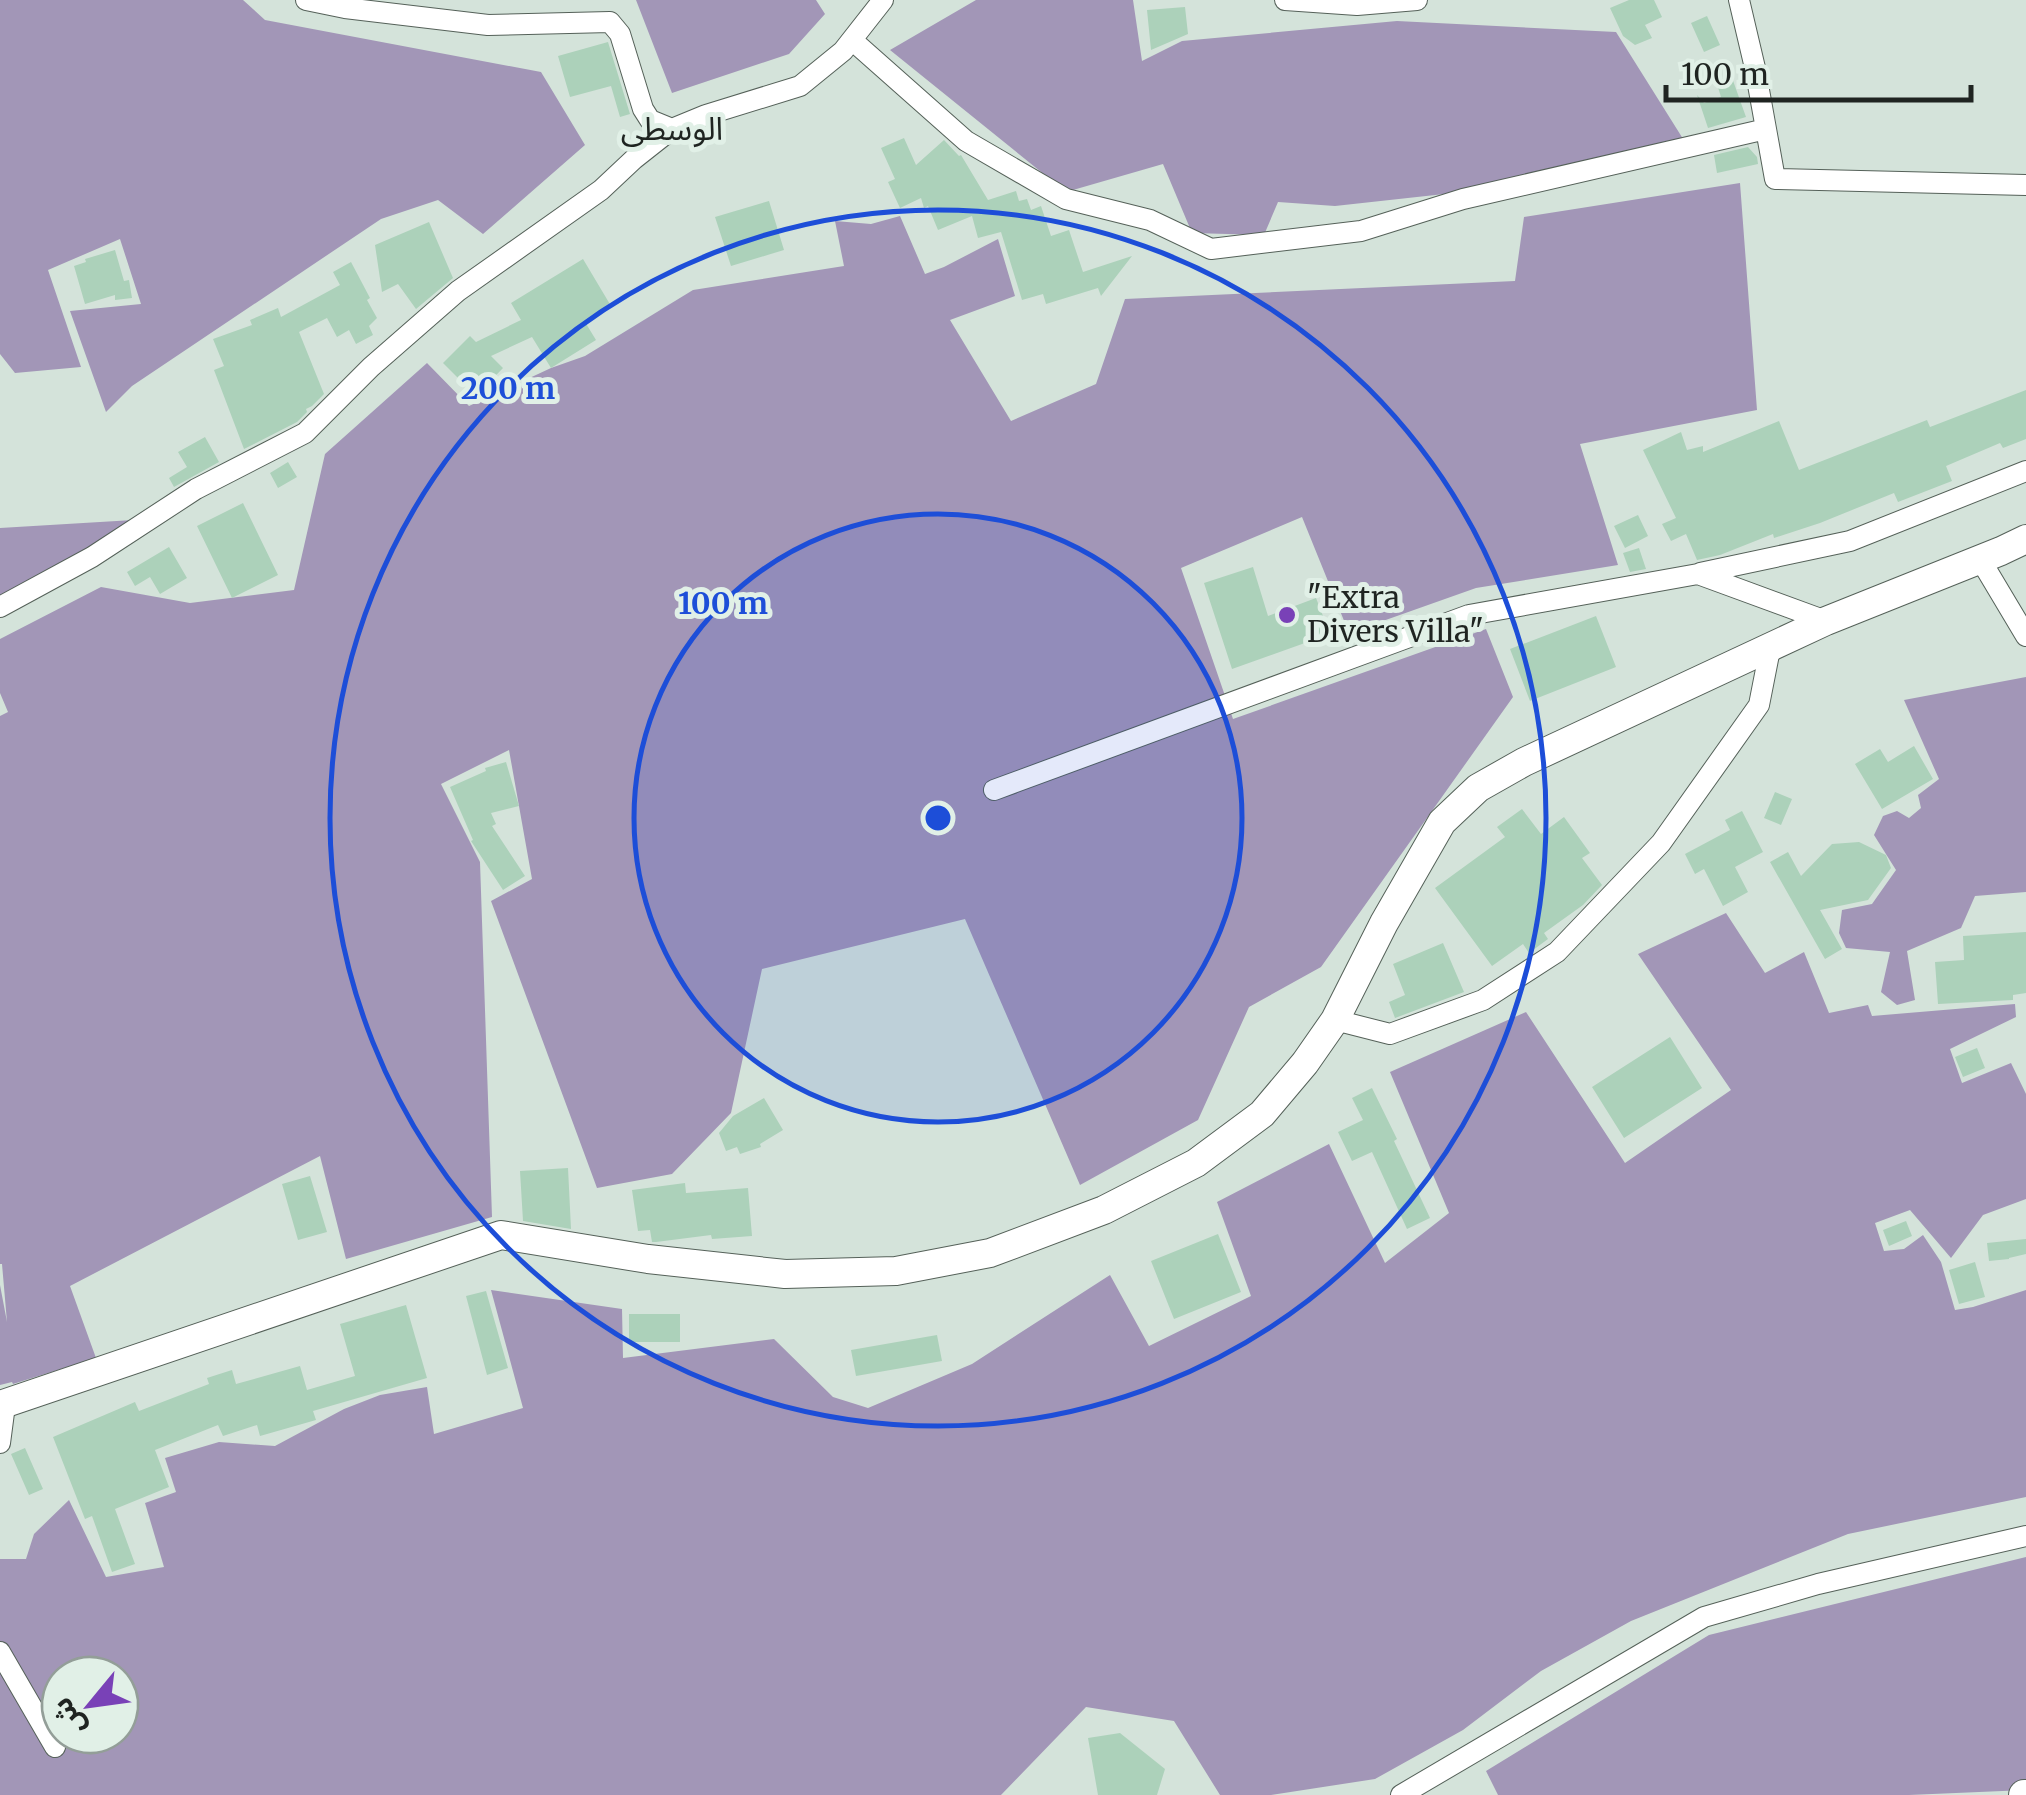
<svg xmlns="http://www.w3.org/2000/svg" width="2026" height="1795" font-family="Merriweather,'Noto Sans Arabic',serif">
<rect width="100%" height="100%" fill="#d4e3da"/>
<path fill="#a296b7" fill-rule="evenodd" d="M 0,0 L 243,0 L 265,20 L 541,72 L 585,145 L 483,234 L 438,200 L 381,219 L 132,386 L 106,412 L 70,311 L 141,304 L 120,239 L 48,270 L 81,367 L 15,373 L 0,354 Z
M 636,0 L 816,0 L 825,14 L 789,54 L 672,93 Z
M 976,0 L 1133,0 L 1142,61 L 1182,41 L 1397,21 L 1616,32 L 1685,142 L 1508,187 L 1335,206 L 1278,202 L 1264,235 L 1192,233 L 1163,164 L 1066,192 L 890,50 Z
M 1740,183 L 1757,410 L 1580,444 L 1618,565 L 1476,588 L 1349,633 L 1302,517 L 1181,568 L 1233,719 L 1486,629 L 1513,697 L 1321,967 L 1249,1007 L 1198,1120 L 1080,1185 L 965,919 L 762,969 L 731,1113 L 672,1174 L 597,1188 L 491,901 L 532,879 L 509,750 L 441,784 L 480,862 L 492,1217 L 346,1259 L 320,1156 L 70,1286 L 96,1358 L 13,1384 L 12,1382 L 0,1385 L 0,1285 L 7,1322 L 2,1264 L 0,1264 L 0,716 L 8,712 L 0,693 L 0,639 L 101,587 L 190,603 L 294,590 L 325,454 L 427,363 L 469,406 L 551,368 L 585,356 L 693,290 L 844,266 L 835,221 L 871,224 L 900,216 L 925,274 L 944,267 L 998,239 L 1015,296 L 950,320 L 1011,421 L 1096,384 L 1125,299 L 1515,281 L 1524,217 Z
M 150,519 L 0,596 L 0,528 Z
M 2026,677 L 2026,892 L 1975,896 L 1961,928 L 1907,951 L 1915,1000 L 1897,1005 L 1881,992 L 1890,952 L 1846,948 L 1839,933 L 1842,910 L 1872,904 L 1896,870 L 1874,835 L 1883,816 L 1897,811 L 1909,818 L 1921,808 L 1918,795 L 1939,779 L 1904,700 Z
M 1726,913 L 1765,973 L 1804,952 L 1829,1013 L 1868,1005 L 1872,1016 L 2015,1004 L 2016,1017 L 1950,1049 L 1962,1083 L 2011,1063 L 2026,1094 L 2026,1199 L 1983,1215 L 1951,1258 L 1910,1210 L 1875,1223 L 1884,1251 L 1904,1249 L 1923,1235 L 1941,1262 L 1955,1310 L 1973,1307 L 2026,1290 L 2026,1497 L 1848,1534 L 1631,1621 L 1541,1671 L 1463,1730 L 1375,1779 L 1271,1795 L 1220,1795 L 1174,1721 L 1086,1707 L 1001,1795 L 0,1795 L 0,1559 L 26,1559 L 34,1534 L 69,1500 L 106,1577 L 164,1567 L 145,1503 L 176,1492 L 165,1458 L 219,1442 L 275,1446 L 344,1409 L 380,1395 L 427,1387 L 434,1434 L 523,1408 L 491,1290 L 622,1309 L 623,1358 L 774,1339 L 833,1397 L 868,1408 L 972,1364 L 1110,1275 L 1149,1346 L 1251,1296 L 1217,1202 L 1329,1144 L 1385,1263 L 1449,1213 L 1390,1072 L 1526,1012 L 1625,1163 L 1731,1090 L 1638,954 ZM 60,1675 L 120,1675 L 120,1735 L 60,1735 Z
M 2026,1557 L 2026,1790 L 1909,1795 L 1498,1795 L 1486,1771 L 1709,1635 Z"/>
<path fill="#acd1ba" d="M 1629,0 L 1654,0 L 1662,17 L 1645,25 L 1652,38 L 1635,45 L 1623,36 L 1610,8 Z
M 1185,7 L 1188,34 L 1151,50 L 1147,10 Z
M 1707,16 L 1720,45 L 1704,52 L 1691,23 Z
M 608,42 L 630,114 L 620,117 L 611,86 L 570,97 L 558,56 Z
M 1731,75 L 1746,117 L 1708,128 L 1697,95 L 1704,103 L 1721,97 L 1716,81 Z
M 904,138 L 916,165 L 944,140 L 959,156 L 961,155 L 988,200 L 1016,191 L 1019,201 L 1027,199 L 1031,210 L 1041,206 L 1051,236 L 1069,230 L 1083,272 L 1132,256 L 1101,296 L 1098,288 L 1046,304 L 1043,294 L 1022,300 L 1001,232 L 978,238 L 972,216 L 938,230 L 928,206 L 924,208 L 921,198 L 900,208 L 888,182 L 895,179 L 881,148 Z
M 1748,147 L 1757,157 L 1758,164 L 1717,173 L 1714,155 Z
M 769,201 L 784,250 L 731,266 L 715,217 Z
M 429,222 L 453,278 L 416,309 L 398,284 L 382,292 L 375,245 Z
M 115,250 L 124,281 L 129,280 L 132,298 L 115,300 L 115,295 L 85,304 L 74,266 L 86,262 L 85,259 Z
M 583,259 L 611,306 L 585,322 L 596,340 L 551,368 L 532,337 L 491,356 L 503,368 L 476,396 L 443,363 L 470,336 L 476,342 L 521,320 L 511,303 Z
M 351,262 L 370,298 L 367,300 L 377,318 L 369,326 L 373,335 L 356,344 L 349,330 L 337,337 L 327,318 L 299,332 L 324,394 L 312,406 L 306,409 L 307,412 L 297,422 L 244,449 L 214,370 L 224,366 L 213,339 L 252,325 L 250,320 L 278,308 L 281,317 L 340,285 L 333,272 Z
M 2026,390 L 2026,439 L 2003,448 L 2000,443 L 1946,466 L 1952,481 L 1898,502 L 1894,493 L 1820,523 L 1774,538 L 1773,534 L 1720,555 L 1697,560 L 1686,534 L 1671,541 L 1662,524 L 1676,518 L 1643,450 L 1681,432 L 1687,450 L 1703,446 L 1703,452 L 1779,421 L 1799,470 L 1927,420 L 1930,427 Z
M 205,437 L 219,462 L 174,487 L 169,478 L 187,467 L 178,452 Z
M 288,462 L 297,477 L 278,488 L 270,473 Z
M 243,503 L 278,575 L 232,598 L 197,526 Z
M 1638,515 L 1648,536 L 1625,548 L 1614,526 Z
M 169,547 L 187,578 L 160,594 L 150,577 L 135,586 L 127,572 Z
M 1639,548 L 1646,569 L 1630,572 L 1623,553 Z
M 1253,567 L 1268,616 L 1316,598 L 1330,634 L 1232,669 L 1204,583 Z
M 1596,616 L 1616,667 L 1530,701 L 1510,649 Z
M 1914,746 L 1933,779 L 1882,809 L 1855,764 L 1880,749 L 1888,762 Z
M 506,762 L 519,806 L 491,813 L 496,824 L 492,826 L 525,876 L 503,890 L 471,841 L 473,840 L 450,787 L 486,771 L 485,768 Z
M 1775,792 L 1792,799 L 1781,825 L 1764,818 Z
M 1522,809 L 1541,834 L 1564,817 L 1590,853 L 1582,858 L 1602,885 L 1583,905 L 1544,933 L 1548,939 L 1529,953 L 1523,944 L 1492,966 L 1435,888 L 1505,837 L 1497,827 Z
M 1742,811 L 1763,852 L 1735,867 L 1748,892 L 1723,906 L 1704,869 L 1695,874 L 1685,854 L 1730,830 L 1725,820 Z
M 1859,842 L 1886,855 L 1891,868 L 1868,900 L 1820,910 L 1842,949 L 1825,959 L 1770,862 L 1788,852 L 1801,876 L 1832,844 Z
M 2026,932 L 2026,993 L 2013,995 L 2013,1000 L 1938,1004 L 1935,962 L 1964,960 L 1963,936 Z
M 1443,943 L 1464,992 L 1395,1018 L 1389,1002 L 1405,995 L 1393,964 Z
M 1670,1037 L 1702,1088 L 1624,1138 L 1592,1087 Z
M 1977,1048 L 1985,1068 L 1963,1077 L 1955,1057 Z
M 1372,1088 L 1397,1139 L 1394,1141 L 1430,1218 L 1407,1229 L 1372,1152 L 1352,1161 L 1338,1132 L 1363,1120 L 1352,1098 Z
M 764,1098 L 783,1130 L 760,1144 L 761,1147 L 740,1154 L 737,1147 L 726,1151 L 719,1133 L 733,1116 Z
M 568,1168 L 571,1229 L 523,1221 L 520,1171 Z
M 310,1176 L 327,1232 L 298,1240 L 282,1184 Z
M 685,1183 L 686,1193 L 748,1188 L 752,1236 L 712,1239 L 711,1235 L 656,1242 L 652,1242 L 650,1230 L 638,1231 L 632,1190 Z
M 1906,1221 L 1912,1236 L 1889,1246 L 1883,1230 Z
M 1218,1234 L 1241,1292 L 1174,1319 L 1151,1261 Z
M 2026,1239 L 2026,1254 L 2009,1258 L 2009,1259 L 1989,1261 L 1987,1243 Z
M 1975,1262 L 1985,1297 L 1959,1304 L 1949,1270 Z
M 486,1291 L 508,1368 L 487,1375 L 466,1296 Z
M 406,1305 L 427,1378 L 313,1411 L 316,1420 L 260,1436 L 257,1425 L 223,1436 L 218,1425 L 155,1450 L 169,1487 L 115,1509 L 135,1564 L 112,1572 L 92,1516 L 85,1519 L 53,1437 L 135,1402 L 139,1411 L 209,1384 L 207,1378 L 232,1370 L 236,1384 L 300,1366 L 307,1390 L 355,1376 L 340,1324 Z
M 629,1314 L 680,1314 L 680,1342 L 629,1342 Z
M 937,1335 L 942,1361 L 856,1376 L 851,1350 Z
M 25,1448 L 43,1489 L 29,1495 L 11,1454 Z
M 1120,1733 L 1165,1769 L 1157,1795 L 1098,1795 L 1088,1738 Z"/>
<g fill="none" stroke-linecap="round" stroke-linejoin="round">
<g stroke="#556159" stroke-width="22">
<path id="minor" d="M 306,0 L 345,8 L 488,25 L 610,22 L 620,34 L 643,109 L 650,120 L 672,129
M 1285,0 L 1357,5 L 1417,0
M 1739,0 L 1755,68 L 1775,179 L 2026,185
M 852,40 L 966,141 L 1066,199 L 1150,220 L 1211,249 L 1361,231 L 1463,199 L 1766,129
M 1980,559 L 2026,636
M 1700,573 L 1850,541 L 2026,471
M 0,607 L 92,557 L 196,489 L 305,433 L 371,367 L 458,291 L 601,190 L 634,159 L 672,129 L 706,115 L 800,86 L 843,51 L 883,0
M 994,790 L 1469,615 L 1698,574 L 1826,621
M 1335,1020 L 1390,1034 L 1483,1000 L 1557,952 L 1661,843 L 1759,705 L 1770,649
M 0,1443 L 5,1405
M 0,1652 L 55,1747
M 1401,1795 L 1704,1617 L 1818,1584 L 2026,1536"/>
</g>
<g stroke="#556159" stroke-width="30">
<path id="major" d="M 0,1405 L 501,1235 L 648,1259 L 785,1274 L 896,1271 L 990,1253 L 1104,1210 L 1196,1163 L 1262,1114 L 1305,1063 L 1335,1020 L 1384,923 L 1442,822 L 1478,788 L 1524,762 L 1826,621 L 2001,551 L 2026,539"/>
</g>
<g stroke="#556159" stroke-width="32">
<path id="highway" d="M 2024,1795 L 2026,1795"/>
</g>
<use href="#minor" stroke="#fff" stroke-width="20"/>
<use href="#major" stroke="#fff" stroke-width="28"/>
<use href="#highway" stroke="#fff" stroke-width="30"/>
</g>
<circle cx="938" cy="818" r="304" fill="#1d4ed8" fill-opacity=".12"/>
<g fill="none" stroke="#1d4ed8" stroke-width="5">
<circle cx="938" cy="818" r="304"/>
<circle cx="938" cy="818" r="608"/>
</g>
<circle fill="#7941b7" stroke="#e1f0e7" stroke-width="4" cx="1287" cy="615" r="10"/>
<g text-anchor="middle" stroke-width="10" stroke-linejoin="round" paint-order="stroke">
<g font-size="30" fill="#1f2421" stroke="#e1f0e7" text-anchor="start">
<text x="1307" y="608">"Extra<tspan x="1307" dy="34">Divers Villa"</tspan></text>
</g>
<g font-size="32" fill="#1f2421" stroke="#e1f0e7">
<text x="672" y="140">الوسطى</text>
</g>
</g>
<circle cx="938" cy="818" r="15" fill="#1d4ed8" stroke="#e1f0e7" stroke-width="5"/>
<g font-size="30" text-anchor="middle" font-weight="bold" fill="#1d4ed8" stroke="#e1f0e7" stroke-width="10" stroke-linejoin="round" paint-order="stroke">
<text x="508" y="399">200 m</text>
<text x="723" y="614">100 m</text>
</g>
<g transform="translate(90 1705) rotate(241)"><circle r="48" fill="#e1f0e7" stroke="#939e98" stroke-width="2.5"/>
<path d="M0-8L18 38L0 25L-18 38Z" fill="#7941b7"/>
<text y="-15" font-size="28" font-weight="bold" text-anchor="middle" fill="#1f2421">ش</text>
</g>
<path d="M1666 85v15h305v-15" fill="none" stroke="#1f2421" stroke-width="5"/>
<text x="1681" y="85" font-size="30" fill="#1f2421" stroke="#e1f0e7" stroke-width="8" paint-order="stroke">100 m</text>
</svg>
